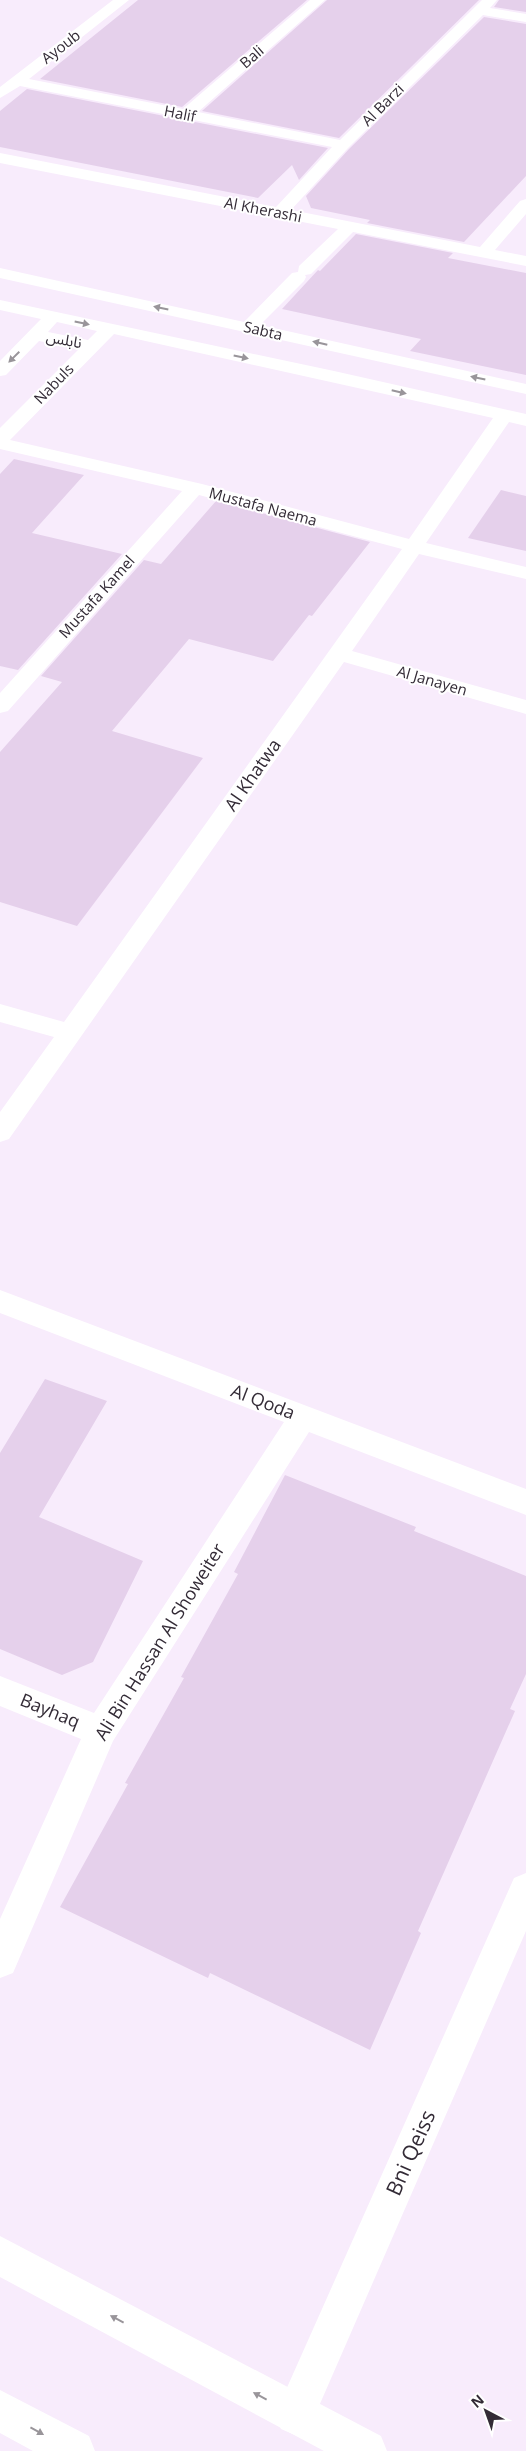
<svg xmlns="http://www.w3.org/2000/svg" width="526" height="2451" font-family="'Open Sans','Noto Sans Arabic',sans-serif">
<rect width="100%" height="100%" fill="#f8ecfc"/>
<path fill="#e5d0eb" d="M 138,0 L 307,0 L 182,107 L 40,79 Z
M 327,0 L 479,0 L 339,138 L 202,111 Z
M 499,0 L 526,0 L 526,12 L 494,7 Z
M 484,17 L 526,24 L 526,176 L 464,242 L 367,223 L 370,220 L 311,208 L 306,196 L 349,149 Z
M 27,89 L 328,148 L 299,180 L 292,165 L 258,198 L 0,147 L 0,111 Z
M 356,234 L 453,253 L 448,258 L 526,273 L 526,375 L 410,351 L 421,339 L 282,309 L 318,270 L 320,271 Z
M 14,459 L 84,475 L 32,533 L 122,554 L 18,670 L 0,666 L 0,474 Z
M 501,490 L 526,496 L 526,551 L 468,538 Z
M 216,501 L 370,542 L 312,616 L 309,615 L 273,661 L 189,639 L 112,731 L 203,758 L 77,926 L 0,902 L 0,752 L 62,682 L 41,676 L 144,560 L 161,564 Z
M 45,1379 L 107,1401 L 39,1517 L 143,1561 L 93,1662 L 62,1675 L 0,1649 L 0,1453 Z
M 285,1475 L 416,1527 L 414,1531 L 526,1576 L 526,1674 L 510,1709 L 515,1711 L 418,1931 L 421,1933 L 370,2050 L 210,1973 L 208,1978 L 60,1907 L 128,1784 L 125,1783 L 184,1678 L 181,1677 L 238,1574 L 234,1572 Z"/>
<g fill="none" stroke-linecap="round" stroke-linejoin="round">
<path fill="#fff" fill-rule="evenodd" d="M 113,0 L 129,0 L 29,79 L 183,109 L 310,0 L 325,0 L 198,112 L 340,140 L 482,0 L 497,0 L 490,8 L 526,14 L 526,22 L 483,15 L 348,148 L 291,210 L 480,247 L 520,201 L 526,199 L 526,214 L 495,250 L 526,256 L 526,266 L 353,232 L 311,274 L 305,275 L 306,277 L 304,281 L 260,325 L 526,384 L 526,394 L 0,278 L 0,268 L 244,322 L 292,273 L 298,272 L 299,266 L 338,229 L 0,163 L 0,153 L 276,207 L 332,147 L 20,86 L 0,98 L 0,87 Z
M 0,300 L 334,371 L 526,414 L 526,426 L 509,422 L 426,543 L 526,567 L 526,579 L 419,554 L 352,651 L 526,700 L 526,714 L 344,662 L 9,1139 L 0,1142 L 0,1112 L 54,1037 L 0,1022 L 0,1004 L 64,1022 L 402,549 L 199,495 L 8,711 L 0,713 L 0,693 L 182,491 L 0,449 L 0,428 L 79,349 L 39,341 L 6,375 L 0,376 L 0,361 L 41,319 L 0,310 ZM 57,322 L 97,331 L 88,340 L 48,332 ZM 114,334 L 493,418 L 409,539 L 202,484 L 10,440 Z
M 0,1290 L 526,1489 L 526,1515 L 309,1432 L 113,1741 L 13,1973 L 0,1978 L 0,1919 L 81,1739 L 0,1706 L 0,1676 L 94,1713 L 284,1422 L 0,1313 Z
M 526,1873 L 526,1931 L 309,2429 L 295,2435 L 281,2429 L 275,2415 L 281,2401 L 514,1878 Z"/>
<path fill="#fff" fill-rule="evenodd" d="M 0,2236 L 381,2436 L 387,2451 L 324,2451 L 0,2277 Z
M 0,2390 L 89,2436 L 95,2451 L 33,2451 L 0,2433 Z"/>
</g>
<defs><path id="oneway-solid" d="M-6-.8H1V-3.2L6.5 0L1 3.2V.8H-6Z" transform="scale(1.25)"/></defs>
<g fill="#99959a">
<use href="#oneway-solid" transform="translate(161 308) rotate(-168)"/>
<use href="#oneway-solid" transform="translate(82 323) rotate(12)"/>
<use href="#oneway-solid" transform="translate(320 343) rotate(-167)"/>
<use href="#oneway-solid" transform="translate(14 357) rotate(135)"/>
<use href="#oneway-solid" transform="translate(241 357) rotate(12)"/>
<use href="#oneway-solid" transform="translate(478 378) rotate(-168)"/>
<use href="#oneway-solid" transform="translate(399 392) rotate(13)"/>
<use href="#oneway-solid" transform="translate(117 2319) rotate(-152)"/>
<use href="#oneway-solid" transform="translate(260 2396) rotate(-152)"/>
<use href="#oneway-solid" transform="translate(37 2431) rotate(29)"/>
</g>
<g text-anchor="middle" stroke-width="4" stroke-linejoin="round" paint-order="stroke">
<g font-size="15" fill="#332b36" stroke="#fff">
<text transform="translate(61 47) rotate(-38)" y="5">Ayoub</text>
<text transform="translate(252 57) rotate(-41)" y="5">Bali</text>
<text transform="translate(383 105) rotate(-45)" y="5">Al Barzi</text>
<text transform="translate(180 114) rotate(11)" y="5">Halif</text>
<text transform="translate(263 210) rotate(11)" y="5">Al Kherashi</text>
<text transform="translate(263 331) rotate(13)" y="5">Sabta</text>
<text transform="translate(64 340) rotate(11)" y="5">نابلس</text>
<text transform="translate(54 384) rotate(-46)" y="5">Nabuls</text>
<text transform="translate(263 507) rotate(15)" y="5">Mustafa Naema</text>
<text transform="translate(97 597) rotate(-48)" y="5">Mustafa Kamel</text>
<text transform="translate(432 681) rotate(16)" y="5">Al Janayen</text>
</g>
<g font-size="18" fill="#332b36" stroke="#fff">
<text transform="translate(253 775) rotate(-55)" y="6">Al Khatwa</text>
<text transform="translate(263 1402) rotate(21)" y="6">Al Qoda</text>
<text transform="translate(160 1642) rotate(-58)" y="6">Ali Bin Hassan Al Showeiter</text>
<text transform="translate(50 1711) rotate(22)" y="6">Bayhaq</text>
</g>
<g font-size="21" fill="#332b36" stroke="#fff">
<text transform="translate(411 2153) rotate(-66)" y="7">Bni Qeiss</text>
</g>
</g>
<g transform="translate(486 2411) rotate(319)" stroke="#ffffff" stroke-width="4" paint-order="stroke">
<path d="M0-4L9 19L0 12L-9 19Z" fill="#332b36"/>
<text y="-8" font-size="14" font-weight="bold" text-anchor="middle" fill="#332b36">N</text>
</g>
</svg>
